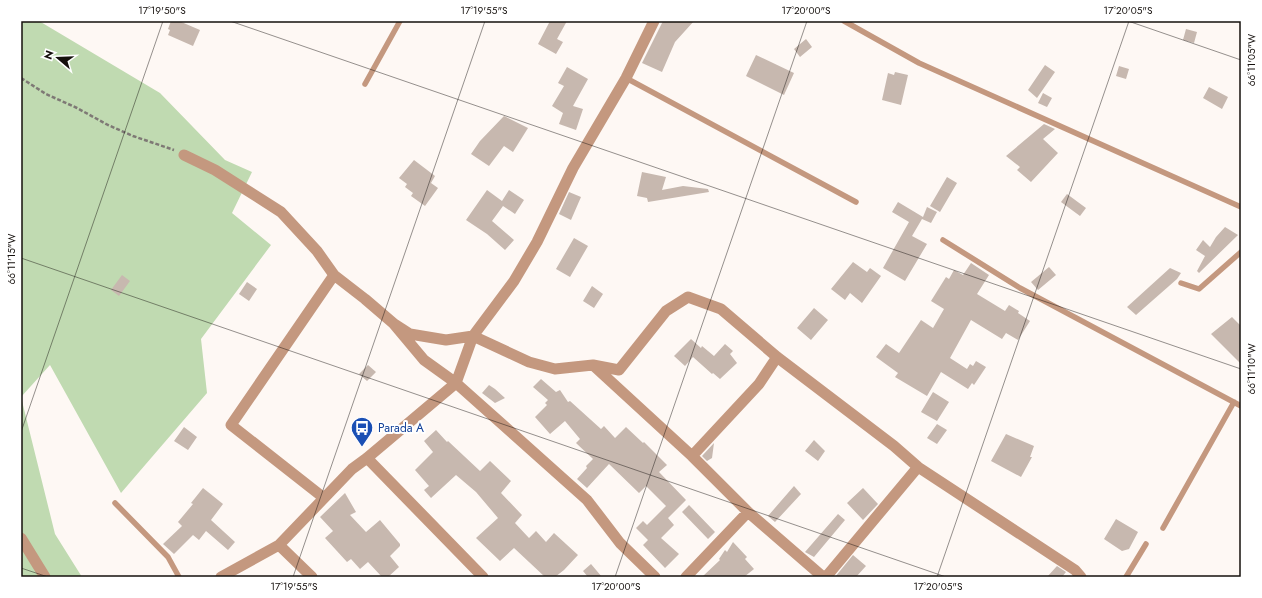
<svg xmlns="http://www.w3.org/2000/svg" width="1262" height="598" font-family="Jost,sans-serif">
<rect width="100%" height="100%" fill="#fef8f4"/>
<path fill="#c0dab1" d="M 21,21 L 39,21 L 160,93 L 225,160 L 252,172 L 232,213 L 271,245 L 201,339 L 207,393 L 121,493 L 50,365 L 21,397 Z
M 21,397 L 55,534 L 82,577 L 21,577 Z"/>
<path fill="#c7b8af" d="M 171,21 L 179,21 L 200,30 L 193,46 L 168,35 L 170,30 L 168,29 Z
M 550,21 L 567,21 L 557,39 L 563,42 L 556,54 L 538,44 Z
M 663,21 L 694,21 L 675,42 L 662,72 L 642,63 Z
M 1186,29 L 1197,32 L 1194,43 L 1183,40 Z
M 806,39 L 812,47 L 800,57 L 794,49 Z
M 756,55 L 794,73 L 784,95 L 746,76 Z
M 1045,65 L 1055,72 L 1037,98 L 1028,90 Z
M 1119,66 L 1129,69 L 1126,79 L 1116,76 Z
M 567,67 L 588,79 L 573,106 L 583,109 L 576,130 L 559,124 L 563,113 L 552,106 L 564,86 L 558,83 Z
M 895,72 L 908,75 L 901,105 L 882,100 L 888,73 L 894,75 Z
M 1209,87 L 1228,97 L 1222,109 L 1203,98 Z
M 1043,93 L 1052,98 L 1047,107 L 1038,103 Z
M 504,116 L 528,128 L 513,152 L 504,146 L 489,166 L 471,154 L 480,141 Z
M 1044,124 L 1055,129 L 1043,139 L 1058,153 L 1031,182 L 1017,170 L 1020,167 L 1006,156 Z
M 414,160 L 435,176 L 431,183 L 438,188 L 425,206 L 411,196 L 413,193 L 405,187 L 407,184 L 399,178 Z
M 642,172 L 666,177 L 662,190 L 683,186 L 708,189 L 709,192 L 648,202 L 647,198 L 637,196 Z
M 947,177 L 957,183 L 940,212 L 930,206 Z
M 487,190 L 502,201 L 509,190 L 524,200 L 515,214 L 503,206 L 492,221 L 514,240 L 505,250 L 487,234 L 466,220 Z
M 569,192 L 581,197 L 571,220 L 559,214 Z
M 1067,194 L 1086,208 L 1080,216 L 1061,202 Z
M 898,202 L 923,217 L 927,207 L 937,212 L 931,223 L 922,219 L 912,236 L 927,244 L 905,281 L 883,268 L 909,222 L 892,212 Z
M 1225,227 L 1238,235 L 1199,273 L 1197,271 L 1205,256 L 1196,250 L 1203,240 L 1210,247 L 1216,237 Z
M 574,238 L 588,246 L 570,277 L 556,269 Z
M 853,262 L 867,272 L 870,268 L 881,276 L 862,303 L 850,293 L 845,300 L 831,289 Z
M 971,263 L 989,275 L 977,294 L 1005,311 L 1009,305 L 1019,311 L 1018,313 L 1030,321 L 1018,340 L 1006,333 L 1002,339 L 971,320 L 950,358 L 967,369 L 970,364 L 973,366 L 976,361 L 986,367 L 974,385 L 972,383 L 968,389 L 941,372 L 927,396 L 895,377 L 898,373 L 876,357 L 886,344 L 899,353 L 921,320 L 933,328 L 944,309 L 931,301 L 946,277 L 949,279 L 954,270 L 963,275 Z
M 1049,267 L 1056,275 L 1038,290 L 1031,282 Z
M 1170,268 L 1181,273 L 1177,279 L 1136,315 L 1127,307 Z
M 122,275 L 130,281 L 119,296 L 111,290 Z
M 247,282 L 257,289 L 249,301 L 239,294 Z
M 592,286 L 603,294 L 594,308 L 583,301 Z
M 814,308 L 828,320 L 811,340 L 797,328 Z
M 1232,317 L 1241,326 L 1241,364 L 1211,334 Z
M 691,339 L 701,348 L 702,346 L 714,356 L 725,344 L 733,351 L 730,354 L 737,363 L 720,379 L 713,373 L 712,374 L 693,357 L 685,366 L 674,356 Z
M 368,365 L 376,372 L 367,381 L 359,374 Z
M 541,379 L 556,392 L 560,390 L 568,402 L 570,401 L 601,429 L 604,426 L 615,438 L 626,427 L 643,443 L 644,442 L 667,465 L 659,472 L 686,500 L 668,518 L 674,525 L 661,538 L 679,554 L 665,568 L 643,545 L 648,540 L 636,528 L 643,521 L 647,525 L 666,506 L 646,486 L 639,493 L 609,464 L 587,488 L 577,479 L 587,468 L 586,466 L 593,459 L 576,443 L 580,439 L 565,421 L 550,434 L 535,417 L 547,405 L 545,403 L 548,400 L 533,387 Z
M 489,385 L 495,389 L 505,398 L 495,403 L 482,393 Z
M 933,392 L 949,402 L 937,421 L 921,412 Z
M 937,424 L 947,430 L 937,444 L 927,438 Z
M 184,427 L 197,437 L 188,450 L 174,441 Z
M 436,430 L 447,442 L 448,441 L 480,471 L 490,461 L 511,481 L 501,493 L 522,515 L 515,523 L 529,538 L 536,531 L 546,542 L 554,533 L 578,555 L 564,570 L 555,577 L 545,577 L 514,548 L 500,561 L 476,538 L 498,518 L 476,492 L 456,475 L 431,498 L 424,490 L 429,486 L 415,470 L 433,452 L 424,441 Z
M 1006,434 L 1034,446 L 1030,457 L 1032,457 L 1021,477 L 991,461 Z
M 814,440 L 825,451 L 818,461 L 805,451 Z
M 714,443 L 712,458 L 707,461 L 702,456 Z
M 794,486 L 801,494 L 775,522 L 768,516 Z
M 203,488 L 223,504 L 211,520 L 235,542 L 228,550 L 206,531 L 199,540 L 193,535 L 174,554 L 163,544 L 182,526 L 178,522 L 193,504 L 191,503 Z
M 863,488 L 878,504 L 863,520 L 847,503 Z
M 345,493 L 356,512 L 350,515 L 366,532 L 380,520 L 400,544 L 400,546 L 390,556 L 399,567 L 388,577 L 382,577 L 368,562 L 360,569 L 351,559 L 347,562 L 325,538 L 333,531 L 320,517 Z
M 689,505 L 715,532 L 708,539 L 682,512 Z
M 838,514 L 845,520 L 814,557 L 805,552 Z
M 1116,519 L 1138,532 L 1129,549 L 1122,551 L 1104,539 Z
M 733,542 L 747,557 L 745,559 L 754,569 L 744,577 L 702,577 L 720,560 L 719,559 L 725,550 L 727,552 Z
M 853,555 L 866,566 L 856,577 L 835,577 Z
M 591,564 L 602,577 L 588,577 L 583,571 Z
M 1057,566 L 1066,572 L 1062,577 L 1047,577 Z"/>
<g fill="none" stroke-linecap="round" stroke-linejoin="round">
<path stroke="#7e7975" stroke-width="2.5" stroke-dasharray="4 2" stroke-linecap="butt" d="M 21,78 L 46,94 L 77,108 L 108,125 L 133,136 L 174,150"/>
<path stroke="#c4987f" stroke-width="5.5" d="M 844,21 L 919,63 L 1241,207
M 626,78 L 856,202
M 365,84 L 400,21
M 943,240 L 1020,288 L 1241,406
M 1181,283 L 1199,289 L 1241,252
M 115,503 L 168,557 L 179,577
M 1163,528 L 1234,402
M 1126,577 L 1146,544"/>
<path stroke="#c4987f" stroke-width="11" d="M 184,155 L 215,170 L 281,212 L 317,251 L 334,275 L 365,299 L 393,323 L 424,360 L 456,383 L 587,500 L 620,543 L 655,577
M 393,323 L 410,334 L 446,340 L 473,336 L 529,362 L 555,369 L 593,365 L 619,370 L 666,311 L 688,297 L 721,309 L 777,357 L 894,446 L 918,467 L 1075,570 L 1081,577
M 594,366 L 692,456 L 748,512 L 823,577
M 692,456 L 759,384 L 777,357
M 367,458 L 483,577
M 324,498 L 231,425 L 334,275
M 21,538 L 45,577
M 279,545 L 312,577
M 221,577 L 279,545 L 352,469 L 367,458 L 456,383 L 473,336 L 514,281 L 537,242 L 573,168 L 626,78 L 654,21
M 686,577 L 748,512
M 826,577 L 918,467"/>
</g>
<path fill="none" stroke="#15100d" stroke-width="1" stroke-opacity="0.45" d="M 230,21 L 1241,369M 1128,21 L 1241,60M 21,258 L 946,577M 21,432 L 163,21M 21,568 L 48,577M 293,577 L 485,21M 615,577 L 807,21M 937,577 L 1129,21"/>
<defs>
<g id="bus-pin" transform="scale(1.15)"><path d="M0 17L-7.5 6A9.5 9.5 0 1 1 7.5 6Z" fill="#1a4fb4" stroke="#fff"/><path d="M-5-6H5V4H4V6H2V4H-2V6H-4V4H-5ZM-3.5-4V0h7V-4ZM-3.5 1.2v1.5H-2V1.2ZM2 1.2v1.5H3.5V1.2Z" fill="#fff"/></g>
</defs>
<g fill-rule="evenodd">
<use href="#bus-pin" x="362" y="428"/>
</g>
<g text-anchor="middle" stroke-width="4" stroke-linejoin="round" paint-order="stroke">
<g font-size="12" fill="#164399" stroke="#fff" text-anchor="start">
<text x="378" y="432">Parada A</text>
</g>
</g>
<rect width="1262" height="598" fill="none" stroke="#ffffff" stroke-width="44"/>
<g transform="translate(58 58) rotate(289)" stroke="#ffffff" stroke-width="3" paint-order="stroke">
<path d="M0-3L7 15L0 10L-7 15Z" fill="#15100d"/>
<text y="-6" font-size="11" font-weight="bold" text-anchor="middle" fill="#15100d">N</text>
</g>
<rect x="22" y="22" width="1218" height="554" fill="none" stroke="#15100d" stroke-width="1.5"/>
<g font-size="10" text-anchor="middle" fill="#15100d">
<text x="162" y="14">17°19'50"S</text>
<text x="484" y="14">17°19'55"S</text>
<text x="806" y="14">17°20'00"S</text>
<text x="1128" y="14">17°20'05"S</text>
<text transform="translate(1251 60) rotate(-90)" y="4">66°11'05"W</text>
<text transform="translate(11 259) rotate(-90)" y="4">66°11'15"W</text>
<text transform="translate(1251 369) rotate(-90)" y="4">66°11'10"W</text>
<text x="294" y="590">17°19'55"S</text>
<text x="616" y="590">17°20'00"S</text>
<text x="938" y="590">17°20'05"S</text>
</g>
</svg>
